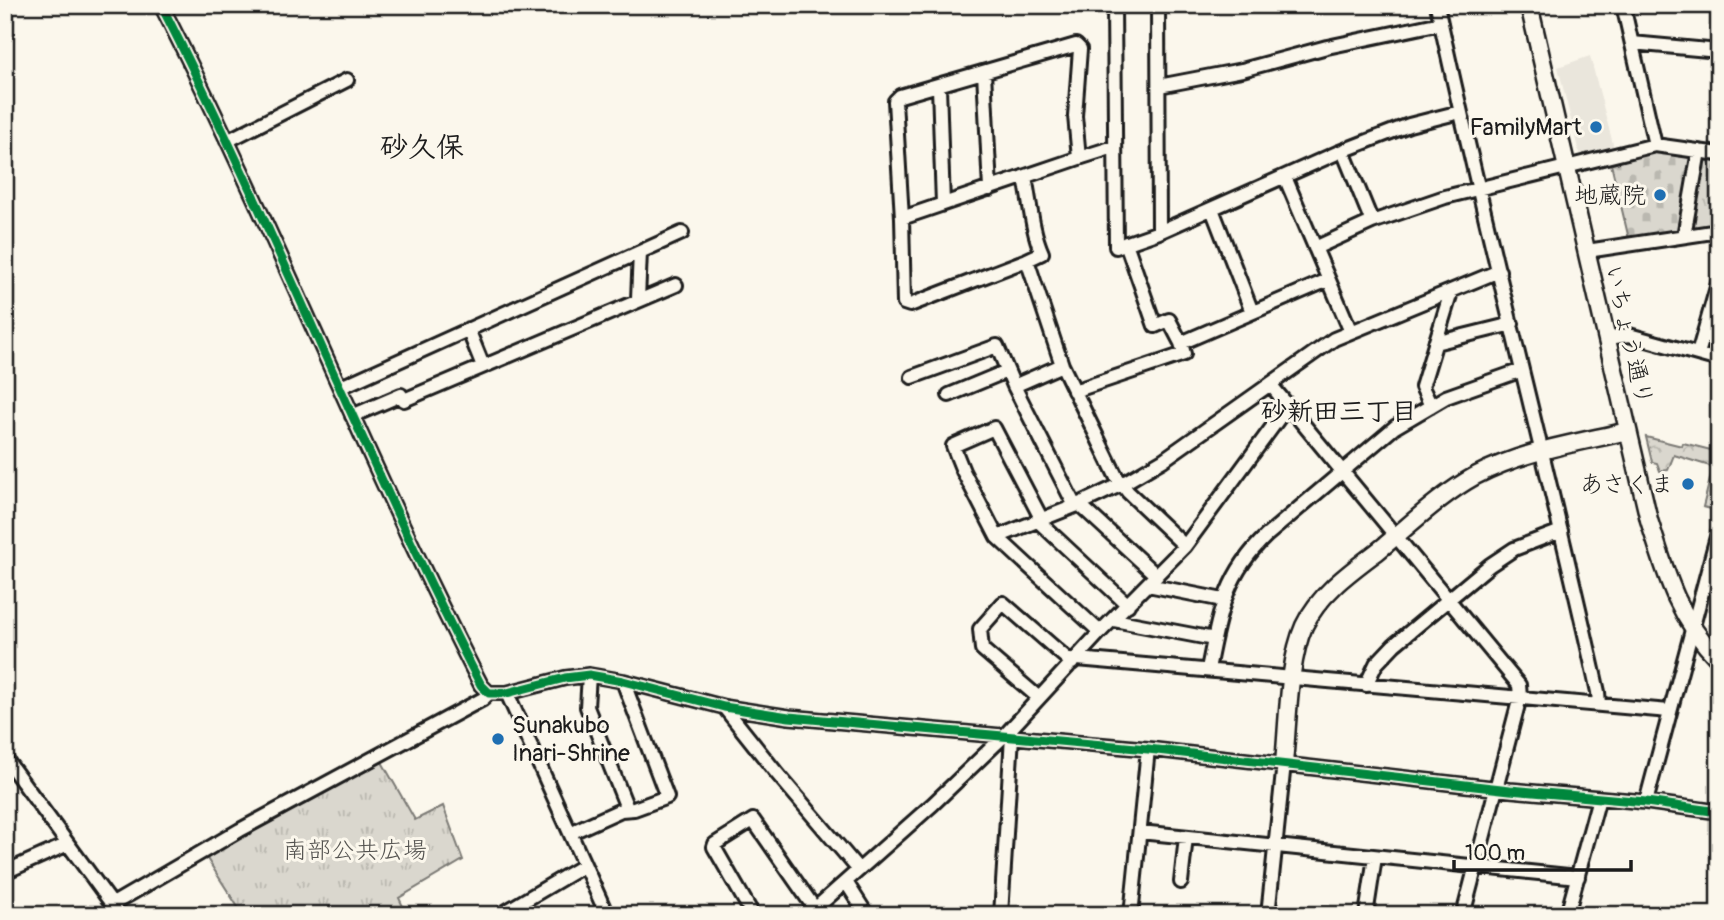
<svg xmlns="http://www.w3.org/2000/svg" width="1724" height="920" font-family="Pangolin,'Klee One',sans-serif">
<defs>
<pattern id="forest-crowns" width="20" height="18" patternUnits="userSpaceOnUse" patternTransform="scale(1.75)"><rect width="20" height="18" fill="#dad7ce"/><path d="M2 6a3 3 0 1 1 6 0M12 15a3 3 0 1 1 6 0" fill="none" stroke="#bab8b0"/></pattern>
<pattern id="cemetery-stones" width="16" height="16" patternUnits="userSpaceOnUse" patternTransform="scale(1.75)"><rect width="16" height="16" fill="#dad7ce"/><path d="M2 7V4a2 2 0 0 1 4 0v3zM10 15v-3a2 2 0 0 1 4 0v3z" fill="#bab8b0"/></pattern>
<pattern id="park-tufts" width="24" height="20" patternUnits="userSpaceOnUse" patternTransform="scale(1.75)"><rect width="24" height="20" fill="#dad7ce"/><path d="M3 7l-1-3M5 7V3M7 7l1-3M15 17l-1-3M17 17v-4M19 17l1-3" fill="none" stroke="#bab8b0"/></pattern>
</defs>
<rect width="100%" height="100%" fill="#fbf7ec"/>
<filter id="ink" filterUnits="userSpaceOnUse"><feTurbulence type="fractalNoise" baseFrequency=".0143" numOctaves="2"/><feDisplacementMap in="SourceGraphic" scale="14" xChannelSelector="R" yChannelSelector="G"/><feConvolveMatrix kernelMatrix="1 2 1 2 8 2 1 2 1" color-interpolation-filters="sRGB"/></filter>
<g filter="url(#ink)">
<path fill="#eae6dc" d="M 1590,56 L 1614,148 L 1583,155 L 1579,153 L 1558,67 Z"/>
<path fill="url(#forest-crowns)" stroke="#7b7a75" stroke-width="2" d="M 1646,437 L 1682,446 L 1683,443 L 1719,452 L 1719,511 L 1703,507 L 1713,467 L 1674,455 L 1668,470 L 1660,471 L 1657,463 L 1652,462 Z"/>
<path fill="url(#cemetery-stones)" stroke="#7b7a75" stroke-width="2" d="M 1656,151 L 1691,158 L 1694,160 L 1682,231 L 1629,239 L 1611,164 Z"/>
<path fill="url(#park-tufts)" stroke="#7b7a75" stroke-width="2" d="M 1703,160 L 1719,163 L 1719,226 L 1693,230 L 1691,227 Z
M 382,762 L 415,820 L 443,806 L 463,860 L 399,898 L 407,915 L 243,915 L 206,857 Z"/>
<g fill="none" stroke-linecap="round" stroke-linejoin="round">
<g stroke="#1c1c1c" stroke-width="18">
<path id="minor" d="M 161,5 C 275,228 366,462 481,685 L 489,693 L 507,693 L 565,678 L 589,675 L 623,681 L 724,707 L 789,717 L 1148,749 L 1510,790 L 1646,802 L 1719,812
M 1114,5 L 1116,247 L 1159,232 L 1337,153 L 1409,125 L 1460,112
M 1158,5 L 1159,232
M 1437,5 C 1486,235 1547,462 1598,692 L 1599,704
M 1623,5 L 1655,145
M 1632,43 L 1719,51
M 984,72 L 990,189
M 1159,86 L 1242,70 L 1327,47 L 1441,23
M 939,87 L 943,204
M 227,141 L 347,80
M 1343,151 L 1372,222
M 1079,158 L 1114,147
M 1025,177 C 1030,202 1032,231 1042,253 L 1027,260
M 1285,177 L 1351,332
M 1212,209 L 1252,312
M 902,218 L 1079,158 L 1075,116 L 1080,49 L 1076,45 L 900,96 L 895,101 L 902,218 L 904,303 L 910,305 L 1027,260 L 1062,365 L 1116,476 L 1128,492 L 1185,546
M 1684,236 L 1699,151
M 1126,243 L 1155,326 L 1169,320 L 1181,343
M 1315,248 L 1372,222 L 1445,197 L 1655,145 L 1719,154
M 1587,251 L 1719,231
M 638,299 L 640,252
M 468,329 L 483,366
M 1608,338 L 1629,335 L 1719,360
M 1435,343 L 1512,324
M 1698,354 L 1719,280
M 1062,365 L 1014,386 L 1075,506
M 912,377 L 997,346 L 1014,386
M 1270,384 L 1519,685 L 1520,697 L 1463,915
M 341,387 L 682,233
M 1074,391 L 1184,354 L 1181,343 L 1328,280
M 949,395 L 1007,371
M 1431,406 L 1422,387 L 1451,292
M 352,416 L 401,395 L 404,400 L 676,285
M 1079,504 L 1157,576
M 1041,518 L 994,428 L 953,446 L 963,471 L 997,537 L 1100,632
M 1037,520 L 1128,605
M 997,537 L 1075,506 L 1122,484 L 1163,460 L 1334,339 L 1499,271
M 1148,585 L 1223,600
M 1114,620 L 1214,639
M 1077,659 L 1669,711
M 1208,669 C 1219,616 1224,576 1266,536 L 1395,427 L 1446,397 L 1522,370
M 589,675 L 587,707 L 627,808
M 1366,685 L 1376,664 L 1394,645 L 1490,565 L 1514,549 L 1561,531
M 507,693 L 607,915
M 1039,698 L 982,649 L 980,629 L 1003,603 L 1072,663
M 724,707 L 775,771 L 859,870
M 5,758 L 120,915
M 1646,802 L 1719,529
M 1140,832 L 1578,877
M 570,833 L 621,810 L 634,809 L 667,797 L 623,681
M 5,872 L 68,844
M 846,882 L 867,915
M 1181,882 L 1186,837
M 113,904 L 240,830 L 483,699 L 489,693
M 500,915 L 583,866
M 753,915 L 714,847 L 715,844 L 753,820 L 815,909
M 808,915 L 933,804 L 1005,735 L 1100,632 L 1185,546 L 1287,407
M 1001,915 L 1012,736
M 1131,915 L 1148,749
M 1268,915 L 1284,763
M 1366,915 L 1375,857
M 1567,915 L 1599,798"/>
</g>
<g stroke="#1c1c1c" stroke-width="21">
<path id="tertiary" d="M 1529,5 L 1649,520 C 1666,575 1678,618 1719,660
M 1284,763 C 1288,724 1288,662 1304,626 C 1319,594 1350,572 1378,551 C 1410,525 1439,496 1475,476 C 1522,451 1577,443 1628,431"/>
</g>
<use href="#minor" stroke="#fbf7ec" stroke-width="12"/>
<use href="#tertiary" stroke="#fbf7ec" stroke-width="16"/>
<g stroke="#fbf7ec" stroke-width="13">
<path id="cycleway" d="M 161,5 C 275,228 366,462 481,685 L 489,693 L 507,693 L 565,678 L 589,675 L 623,681 L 724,707 L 789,717 L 1148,749 L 1510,790 L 1646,802 L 1719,812"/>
</g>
<use href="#cycleway" stroke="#00873e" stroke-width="9"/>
</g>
</g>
<g fill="#1f6fb2" stroke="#fbf7ec" stroke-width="2.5">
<circle cx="1596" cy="127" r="7"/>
<circle cx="1660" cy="195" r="7"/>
<circle cx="1688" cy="484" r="7"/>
<circle cx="498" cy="739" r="7"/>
</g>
<g text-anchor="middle" stroke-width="6" stroke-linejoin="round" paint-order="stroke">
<g font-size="24" fill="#1c1c1c" stroke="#fbf7ec" text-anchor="end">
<text x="1582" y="135">FamilyMart</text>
<text x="1646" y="203">地蔵院</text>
<text x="1674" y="492">あさくま</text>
<text x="512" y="733" text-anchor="start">Sunakubo<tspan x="512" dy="28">Inari-Shrine</tspan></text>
</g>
<g font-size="24" fill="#1c1c1c" stroke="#fbf7ec">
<text transform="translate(1629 335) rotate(77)" y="8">いちょう通り</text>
</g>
<g font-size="24" fill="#555451" stroke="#fbf7ec">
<text x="355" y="858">南部公共広場</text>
</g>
<g font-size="26" font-weight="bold" fill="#1c1c1c" stroke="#fbf7ec">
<text x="1339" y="420">砂新田三丁目</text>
</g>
<g font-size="28" font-weight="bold" fill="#1c1c1c" stroke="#fbf7ec">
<text x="422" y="156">砂久保</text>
</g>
</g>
<rect width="1724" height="920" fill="none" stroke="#fbf7ec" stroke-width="28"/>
<rect x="14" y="14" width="1696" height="892" fill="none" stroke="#1c1c1c" stroke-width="2.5" filter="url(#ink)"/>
<path d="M1454 860v10h177v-10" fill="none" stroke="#1c1c1c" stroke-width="3.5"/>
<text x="1465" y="860" font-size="21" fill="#1c1c1c" stroke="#fbf7ec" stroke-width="5" paint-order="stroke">100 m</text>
</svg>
